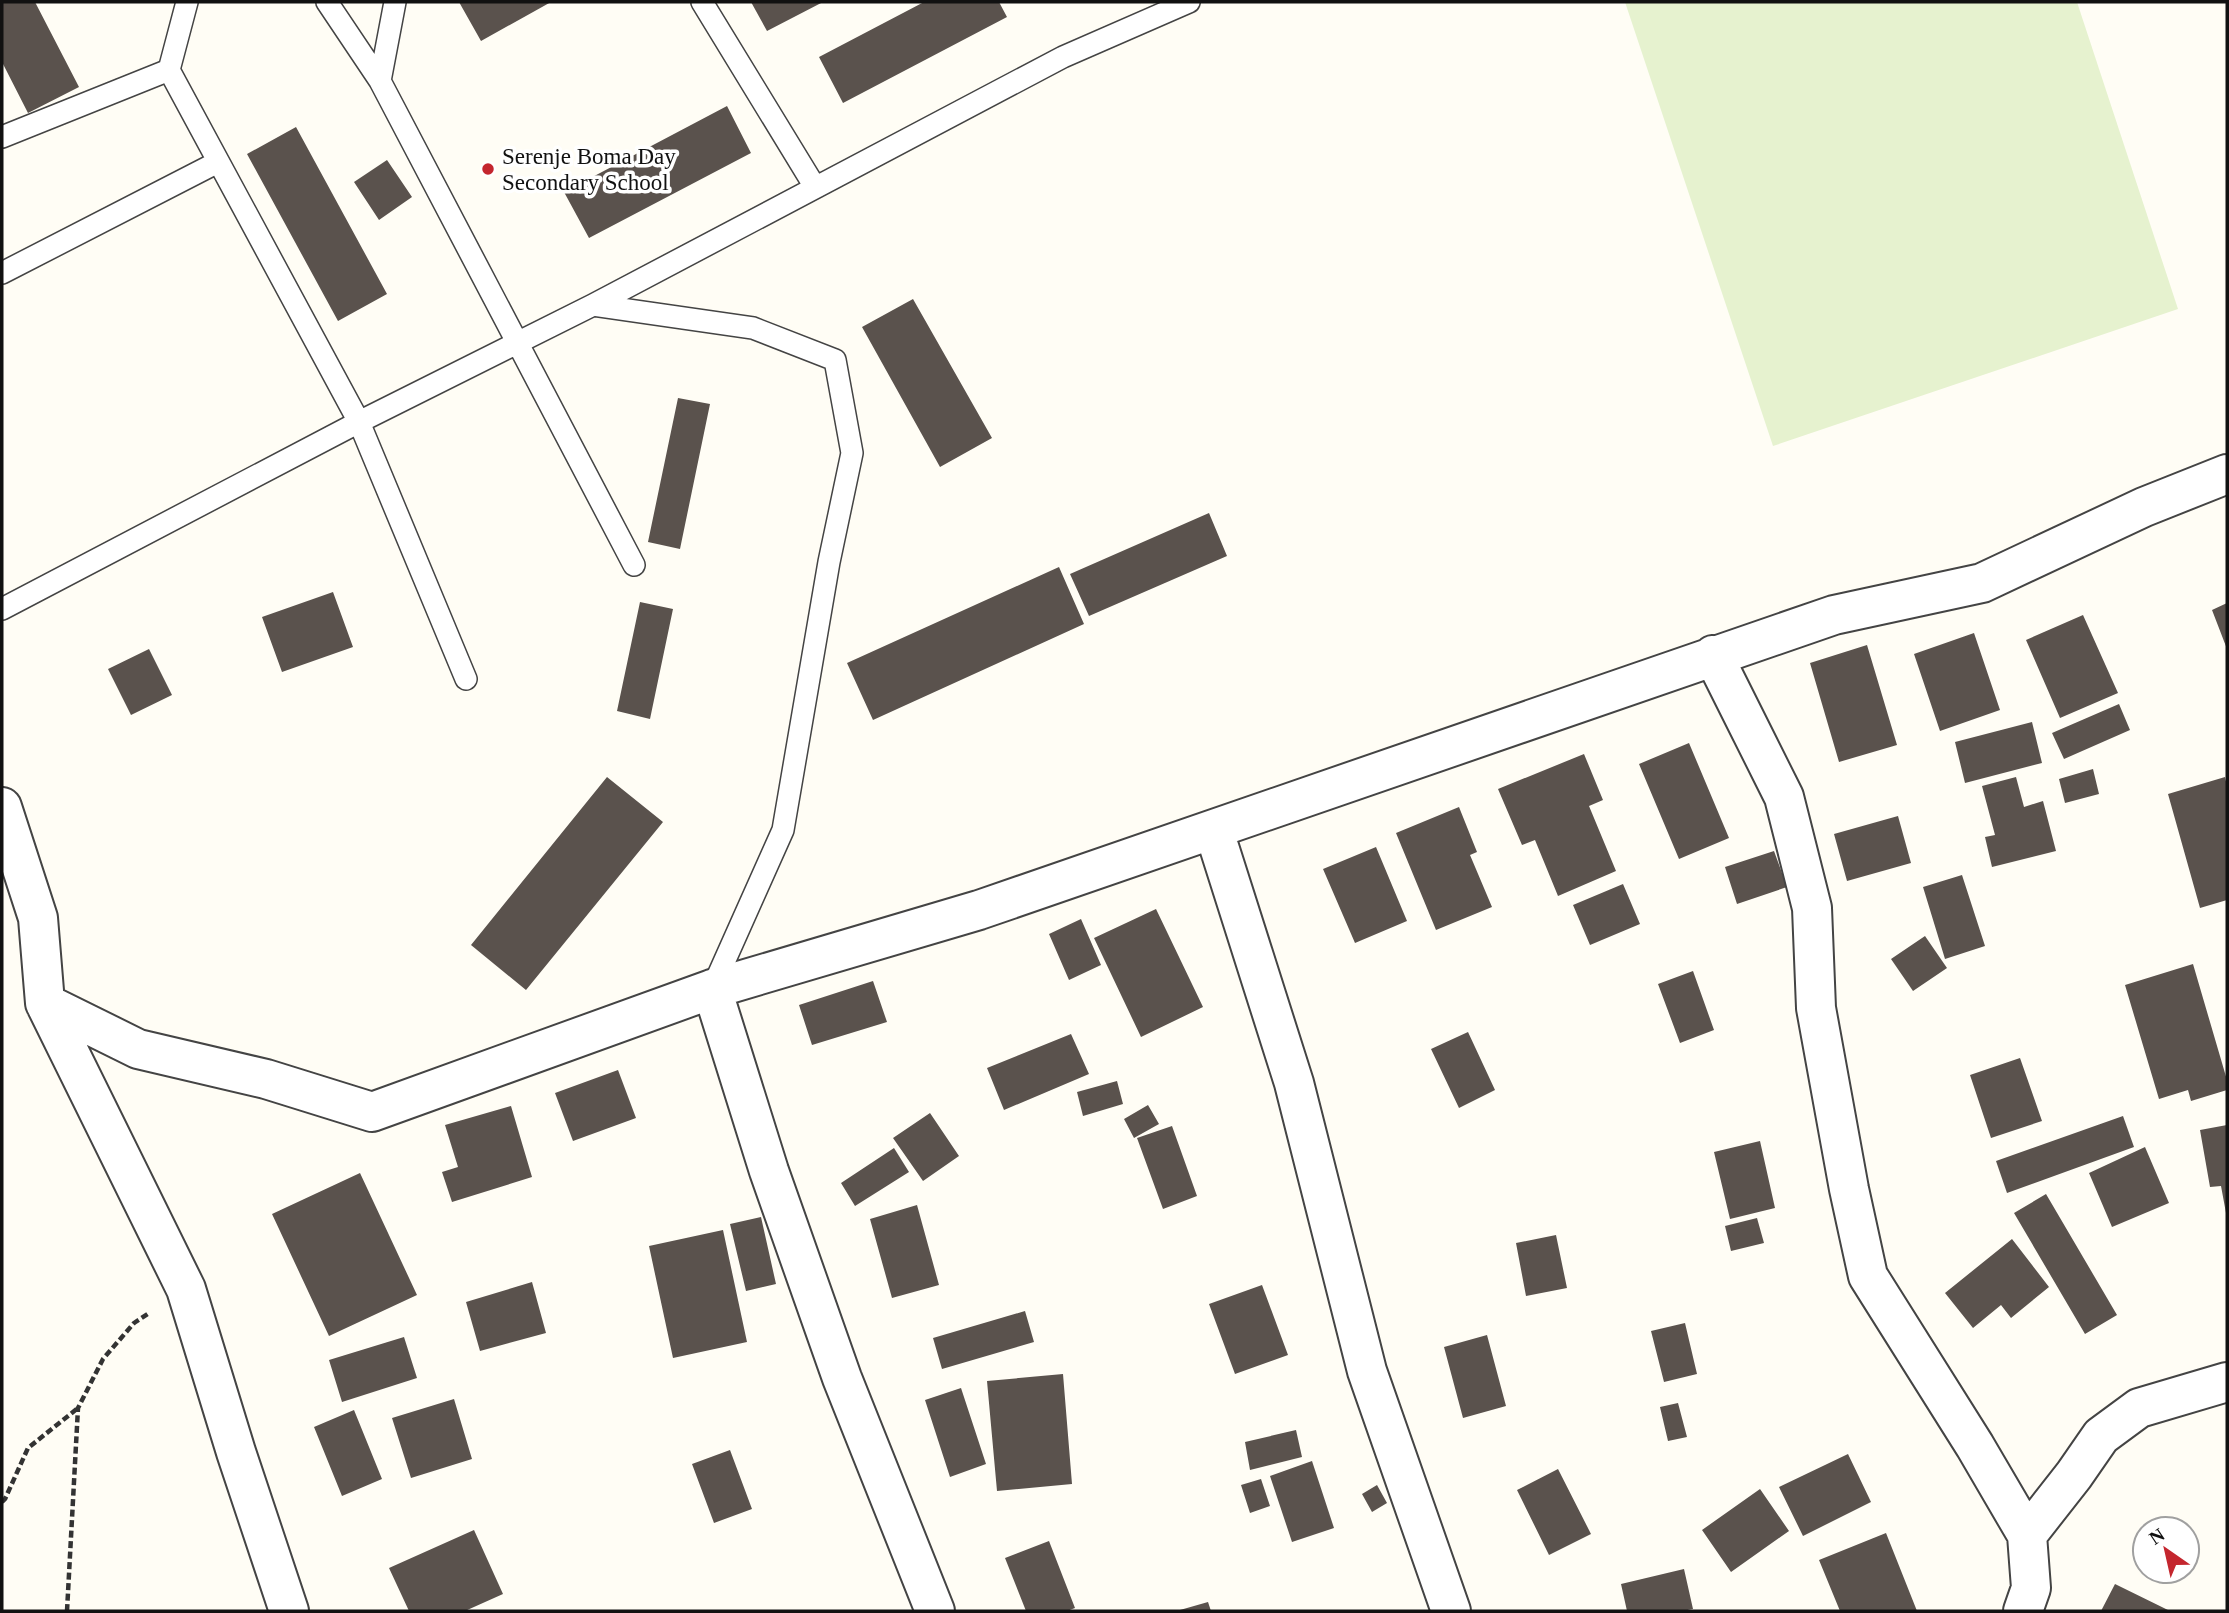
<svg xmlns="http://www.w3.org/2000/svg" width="2229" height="1613" font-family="Georgia,serif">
<rect width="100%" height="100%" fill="#fffdf5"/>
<path fill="#e6f2cf" d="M 1625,2 L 2077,2 L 2178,309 L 1773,446 Z"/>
<path fill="#5a524d" d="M 2,2 L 35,2 L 79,87 L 28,113 L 2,62 Z
M 459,2 L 551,2 L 481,41 Z
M 751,2 L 823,2 L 767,31 Z
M 924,2 L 999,2 L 1007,17 L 843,103 L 819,57 Z
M 727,106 L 751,153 L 589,238 L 564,192 Z
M 296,127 L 387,294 L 338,321 L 247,154 Z
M 387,160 L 412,197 L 379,220 L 354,182 Z
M 913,299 L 992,438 L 940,467 L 862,327 Z
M 678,398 L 710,404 L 680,549 L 648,542 Z
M 1209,513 L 1227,556 L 1089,616 L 1070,574 Z
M 1059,567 L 1084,624 L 873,720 L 847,663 Z
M 333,592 L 353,647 L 282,672 L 262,617 Z
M 640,602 L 673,609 L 650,719 L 617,711 Z
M 2227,603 L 2227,649 L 2212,610 Z
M 2083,615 L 2118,693 L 2060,718 L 2026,640 Z
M 1974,633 L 2000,710 L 1940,731 L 1914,654 Z
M 1867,645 L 1897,745 L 1839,762 L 1810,663 Z
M 149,649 L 172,695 L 131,715 L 108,669 Z
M 2119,704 L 2130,730 L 2064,759 L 2052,733 Z
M 2032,722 L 2042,763 L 1965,783 L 1955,742 Z
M 1689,743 L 1729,838 L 1679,859 L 1639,764 Z
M 1584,754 L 1603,800 L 1589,806 L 1616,871 L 1558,896 L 1535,840 L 1522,845 L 1498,789 Z
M 2093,769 L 2099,794 L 2065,803 L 2059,779 Z
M 607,777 L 663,822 L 526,990 L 471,945 Z
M 2016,777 L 2024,807 L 2043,801 L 2056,851 L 1992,867 L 1985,837 L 1995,835 L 1982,786 Z
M 2225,777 L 2227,786 L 2227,900 L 2200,908 L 2168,794 Z
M 1459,807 L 1477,852 L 1470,855 L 1492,907 L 1436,930 L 1396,833 Z
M 1898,816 L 1911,863 L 1847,881 L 1834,834 Z
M 1376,847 L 1407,921 L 1355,943 L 1323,869 Z
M 1774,851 L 1787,887 L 1737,904 L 1725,867 Z
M 1962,875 L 1985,946 L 1945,959 L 1923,887 Z
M 1623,884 L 1640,924 L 1590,945 L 1573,905 Z
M 1156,909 L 1203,1007 L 1141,1037 L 1094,938 Z
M 1081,919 L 1101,965 L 1069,980 L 1049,934 Z
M 1925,936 L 1947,968 L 1913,991 L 1891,959 Z
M 2193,964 L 2227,1080 L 2227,1090 L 2191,1101 L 2188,1090 L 2159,1099 L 2125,985 Z
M 1693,971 L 1714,1030 L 1680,1043 L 1658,984 Z
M 873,981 L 887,1022 L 812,1045 L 799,1005 Z
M 1468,1032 L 1495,1090 L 1459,1108 L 1431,1049 Z
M 1071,1034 L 1089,1074 L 1004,1110 L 987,1068 Z
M 2020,1058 L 2042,1121 L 1991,1138 L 1970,1075 Z
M 618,1070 L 636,1118 L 573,1141 L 555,1093 Z
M 1117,1081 L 1123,1104 L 1083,1116 L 1077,1092 Z
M 1148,1105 L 1159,1124 L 1134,1138 L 1124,1119 Z
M 511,1106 L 532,1177 L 452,1202 L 442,1172 L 458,1167 L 445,1125 Z
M 930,1113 L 959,1156 L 923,1181 L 893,1138 Z
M 2123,1116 L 2134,1147 L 2007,1193 L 1996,1161 Z
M 2227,1125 L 2227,1213 L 2226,1213 L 2221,1186 L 2210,1187 L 2200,1130 Z
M 1172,1126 L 1197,1196 L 1163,1209 L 1137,1138 Z
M 1760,1141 L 1775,1208 L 1730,1219 L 1714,1152 Z
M 2145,1147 L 2169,1203 L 2112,1227 L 2089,1173 Z
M 894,1148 L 909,1172 L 855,1206 L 841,1183 Z
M 360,1173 L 417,1295 L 329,1336 L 272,1214 Z
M 2046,1194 L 2117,1315 L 2085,1334 L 2014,1213 Z
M 917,1205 L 939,1285 L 892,1298 L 870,1219 Z
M 761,1217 L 776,1284 L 746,1291 L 730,1224 Z
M 1757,1218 L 1764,1243 L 1731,1251 L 1725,1226 Z
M 723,1230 L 747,1342 L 673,1358 L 649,1246 Z
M 1556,1235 L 1567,1288 L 1526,1296 L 1516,1243 Z
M 2012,1239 L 2049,1287 L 2011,1318 L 2001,1305 L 1973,1328 L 1945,1293 Z
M 532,1282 L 546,1333 L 480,1351 L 466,1302 Z
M 1262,1285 L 1288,1355 L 1235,1374 L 1209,1304 Z
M 1025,1311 L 1034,1342 L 942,1369 L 933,1338 Z
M 1685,1323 L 1697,1374 L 1664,1382 L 1651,1331 Z
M 1487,1335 L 1506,1406 L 1463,1418 L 1444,1347 Z
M 404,1337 L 417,1378 L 342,1402 L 329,1360 Z
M 1063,1374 L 1072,1484 L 997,1491 L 987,1381 Z
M 961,1388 L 986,1464 L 950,1477 L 925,1400 Z
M 454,1399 L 472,1459 L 411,1478 L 392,1418 Z
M 1678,1403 L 1687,1437 L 1668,1441 L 1660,1407 Z
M 354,1410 L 382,1479 L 342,1496 L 314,1427 Z
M 1296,1430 L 1302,1457 L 1250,1470 L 1245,1442 Z
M 730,1450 L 752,1509 L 714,1523 L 692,1464 Z
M 1848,1454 L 1871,1502 L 1803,1536 L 1779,1487 Z
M 1312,1461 L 1334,1528 L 1292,1542 L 1270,1476 Z
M 1558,1469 L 1591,1534 L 1549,1555 L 1517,1490 Z
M 1261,1479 L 1270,1506 L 1250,1513 L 1241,1485 Z
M 1377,1485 L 1387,1503 L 1372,1512 L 1362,1494 Z
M 1760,1489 L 1789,1531 L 1731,1572 L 1702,1530 Z
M 474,1530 L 503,1594 L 465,1611 L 409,1611 L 389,1568 Z
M 1886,1533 L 1917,1611 L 1840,1611 L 1819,1560 Z
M 1049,1541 L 1075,1608 L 1067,1611 L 1026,1611 L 1005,1558 Z
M 1684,1569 L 1693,1609 L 1682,1611 L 1627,1611 L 1621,1584 Z
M 2115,1584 L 2170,1611 L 2101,1611 Z
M 1208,1602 L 1211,1611 L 1180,1611 L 1180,1610 Z"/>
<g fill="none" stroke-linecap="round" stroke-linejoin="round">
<g stroke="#444" stroke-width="24">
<path id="service" d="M 187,2 L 169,70 L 359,422 L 466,679
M 327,2 L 380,81 L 634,565
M 702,2 L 815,187
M 380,81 L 395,2
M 2,137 L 169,70
M 2,273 L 218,162
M 593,305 L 753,328 L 835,360 L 852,453 L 829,562 L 783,830 L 712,989
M 2,609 L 359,422 L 593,305 L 1063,57 L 1189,2"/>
</g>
<g stroke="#444" stroke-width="42">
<path id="minor" d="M 1713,655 L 1784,797 L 1812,908 L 1816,1008 L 1849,1189 L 1868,1276 L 1975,1446 L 2027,1535 L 2031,1588 L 2023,1611
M 2,807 L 38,918 L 45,1003 L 186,1289 L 236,1452 L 289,1611
M 1214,831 L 1294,1083 L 1367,1371 L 1451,1611
M 712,989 L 769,1171 L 842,1378 L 935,1611
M 45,1003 L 138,1049 L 266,1079 L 372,1112 L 712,989 L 979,910 L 1834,615 L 1982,583 L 2144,507 L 2227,474
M 2027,1535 L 2074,1475 L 2101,1436 L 2139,1408 L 2227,1382"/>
</g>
<path stroke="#333" stroke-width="4.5" stroke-dasharray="7 3.5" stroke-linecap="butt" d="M 2,1502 L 5,1499 L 28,1448 L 78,1408
M 67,1611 L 78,1408 L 103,1359 L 134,1323 L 149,1313"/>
<use href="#service" stroke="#fff" stroke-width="21"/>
<use href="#minor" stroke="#fff" stroke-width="38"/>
</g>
<circle fill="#c4262e" stroke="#fff" stroke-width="2.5" cx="488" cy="169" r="7"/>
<g text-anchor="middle" stroke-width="7" stroke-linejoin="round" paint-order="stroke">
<g font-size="23" fill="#111" stroke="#fff" text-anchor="start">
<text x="502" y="164">Serenje Boma Day<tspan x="502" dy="26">Secondary School</tspan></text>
</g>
</g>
<rect width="2229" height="1613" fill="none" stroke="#111111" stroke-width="7"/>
<g transform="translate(2166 1550) rotate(326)"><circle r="33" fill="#ffffff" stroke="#a0a0a0" stroke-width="2"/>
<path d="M0-5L12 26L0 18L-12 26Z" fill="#c4262e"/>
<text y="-10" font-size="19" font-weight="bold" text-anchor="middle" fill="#111111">N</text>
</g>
</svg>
